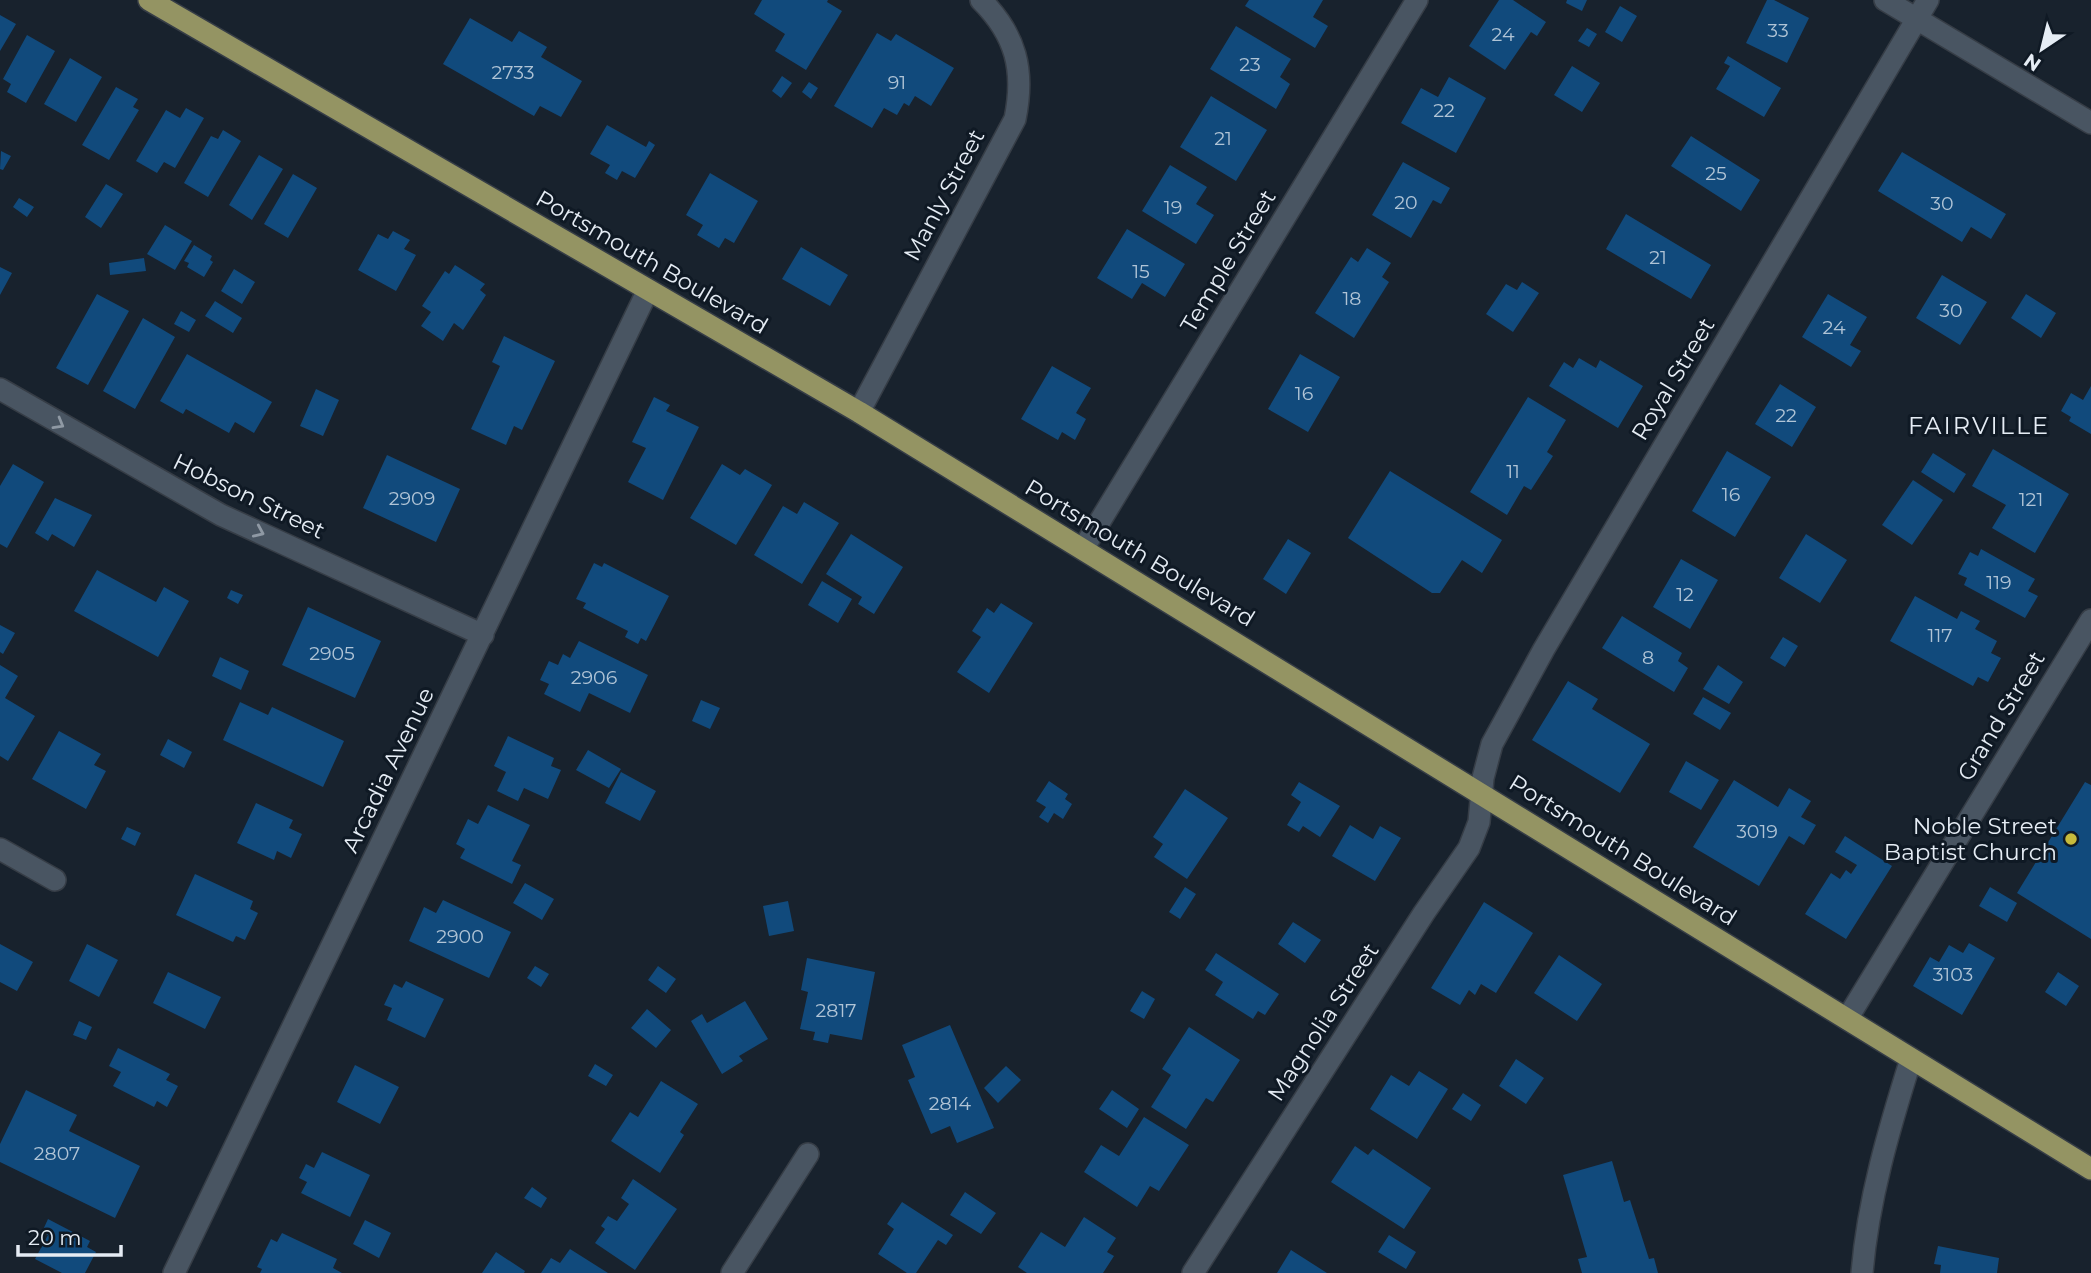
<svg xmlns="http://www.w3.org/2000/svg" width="2091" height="1273" font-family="Montserrat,sans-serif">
<rect width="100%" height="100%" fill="#18222d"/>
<path fill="#114a7c" d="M 762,0 L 828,0 L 827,2 L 842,11 L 806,70 L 775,51 L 785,34 L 754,14 Z
M 1249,0 L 1323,0 L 1313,17 L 1328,26 L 1315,48 L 1245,6 Z
M 1499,0 L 1513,0 L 1546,22 L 1537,36 L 1531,32 L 1505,70 L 1469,46 Z
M 1567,0 L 1587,0 L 1582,11 L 1566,3 Z
M 1767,0 L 1774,0 L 1809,18 L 1787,63 L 1746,43 Z
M 1620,6 L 1637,16 L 1622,42 L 1605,32 Z
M 0,15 L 16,24 L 0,51 Z
M 470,18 L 512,42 L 519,31 L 547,47 L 541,57 L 582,81 L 561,117 L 540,106 L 534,116 L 443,64 Z
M 1236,26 L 1291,59 L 1280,77 L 1290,84 L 1276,109 L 1210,69 Z
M 1587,28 L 1597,34 L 1589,47 L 1578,41 Z
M 877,33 L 891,41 L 896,34 L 954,68 L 931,106 L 915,96 L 909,106 L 904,103 L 897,115 L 884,108 L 872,128 L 834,106 Z
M 27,35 L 55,51 L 26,103 L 7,92 L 11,84 L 3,79 Z
M 1728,56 L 1781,88 L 1764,117 L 1716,89 L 1730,66 L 1724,63 Z
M 70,58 L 102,77 L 76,122 L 44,104 Z
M 1572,66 L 1600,83 L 1582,112 L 1554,95 Z
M 782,76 L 792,83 L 781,98 L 772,91 Z
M 1449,77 L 1486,98 L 1456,153 L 1401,123 L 1421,88 L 1438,97 Z
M 809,82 L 818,88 L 811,99 L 802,92 Z
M 116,87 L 138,99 L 133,107 L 139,110 L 109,160 L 82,145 Z
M 1211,96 L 1267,130 L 1236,181 L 1180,147 Z
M 186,108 L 204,118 L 175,168 L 164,162 L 157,173 L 136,161 L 166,110 L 180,118 Z
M 607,125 L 646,147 L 649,141 L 655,145 L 635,178 L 622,171 L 617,180 L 605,173 L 610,165 L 590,154 Z
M 223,130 L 241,141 L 208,197 L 184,183 L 211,136 L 218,139 Z
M 1691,136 L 1760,180 L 1741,211 L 1671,166 Z
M 1,151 L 11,156 L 3,170 L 0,169 Z
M 1902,152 L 2006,214 L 1991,239 L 1971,227 L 1962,242 L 1878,191 Z
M 259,155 L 283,169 L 252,220 L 229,205 Z
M 1403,162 L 1450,188 L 1441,204 L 1433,200 L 1411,238 L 1372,215 Z
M 1170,165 L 1207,187 L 1196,204 L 1214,215 L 1196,244 L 1142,211 Z
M 710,173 L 758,201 L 734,243 L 725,238 L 719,248 L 697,235 L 703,225 L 686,215 Z
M 293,174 L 317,188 L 288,238 L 264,224 Z
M 106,184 L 123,194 L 101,228 L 85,217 Z
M 19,198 L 34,207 L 27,217 L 13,207 Z
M 1626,214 L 1711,265 L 1691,299 L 1606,249 Z
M 165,225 L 192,241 L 175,270 L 147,254 Z
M 1127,229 L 1185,264 L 1165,297 L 1142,283 L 1132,299 L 1097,278 Z
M 393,231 L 410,240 L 404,249 L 416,255 L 396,291 L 358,270 L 378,234 L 388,239 Z
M 194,245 L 212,256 L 210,260 L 213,262 L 204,277 L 187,267 L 189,263 L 184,261 Z
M 801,247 L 848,275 L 830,306 L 782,279 Z
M 1367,248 L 1391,263 L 1382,277 L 1389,282 L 1354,338 L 1315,313 L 1351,257 L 1358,262 Z
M 144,258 L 146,271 L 110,275 L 109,263 Z
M 455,265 L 485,284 L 480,290 L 486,295 L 463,330 L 454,323 L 443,341 L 421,326 L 431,312 L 422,306 L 445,271 L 449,274 Z
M 0,267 L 12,273 L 0,295 Z
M 234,269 L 255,282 L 242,304 L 221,291 Z
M 1942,275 L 1987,302 L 1960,345 L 1916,318 Z
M 1522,282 L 1539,293 L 1513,332 L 1486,314 L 1506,284 L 1517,290 Z
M 97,294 L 129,311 L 88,385 L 56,368 Z
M 1828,294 L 1867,317 L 1850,345 L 1861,351 L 1851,367 L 1802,337 Z
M 2026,294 L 2056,313 L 2041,338 L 2011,318 Z
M 215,301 L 242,318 L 233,333 L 205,316 Z
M 181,311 L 196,320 L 189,332 L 174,324 Z
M 143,318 L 175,337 L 135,409 L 103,391 Z
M 504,336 L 555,361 L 522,430 L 514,426 L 506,445 L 471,429 L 500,366 L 492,362 Z
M 187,354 L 272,402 L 254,433 L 235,422 L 229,433 L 186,409 L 183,414 L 160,401 Z
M 1300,354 L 1340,377 L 1308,432 L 1268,409 Z
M 1579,358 L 1596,368 L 1600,360 L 1643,386 L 1618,428 L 1549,386 L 1564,362 L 1573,368 Z
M 1052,366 L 1091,388 L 1076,413 L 1086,419 L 1075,440 L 1062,432 L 1058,440 L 1021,419 Z
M 1780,384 L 1816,407 L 1792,447 L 1755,424 Z
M 2091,386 L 2091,434 L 2069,421 L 2071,417 L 2061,411 L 2071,393 L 2083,400 Z
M 316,389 L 339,400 L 323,436 L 300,426 Z
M 654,397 L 670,405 L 666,411 L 699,427 L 663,500 L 628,482 L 646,448 L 632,442 Z
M 1528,397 L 1566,420 L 1547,452 L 1553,456 L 1531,490 L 1524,486 L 1507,515 L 1470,492 Z
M 1993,449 L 2069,494 L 2035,553 L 1992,528 L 2006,505 L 1972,486 Z
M 1727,451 L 1771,477 L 1735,537 L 1692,511 Z
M 1933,453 L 1966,474 L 1954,493 L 1921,472 Z
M 387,455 L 460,489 L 436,542 L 363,508 Z
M 13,464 L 44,482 L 7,548 L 0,544 L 0,486 Z
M 722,464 L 740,475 L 745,469 L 772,485 L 736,545 L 690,518 Z
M 1390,471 L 1502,540 L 1482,573 L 1462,560 L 1440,593 L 1432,593 L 1348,538 Z
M 1913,480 L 1943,500 L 1912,545 L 1882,525 Z
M 55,498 L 92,515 L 74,547 L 52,534 L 48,541 L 35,533 Z
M 804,502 L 839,523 L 802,584 L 754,555 L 783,506 L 797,514 Z
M 851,534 L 903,567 L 874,614 L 858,604 L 862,597 L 826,574 Z
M 1806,534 L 1847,560 L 1820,603 L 1779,578 Z
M 1288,539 L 1311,553 L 1286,594 L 1263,579 Z
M 1981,549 L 2035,579 L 2028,591 L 2038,596 L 2025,618 L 1964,585 L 1967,578 L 1958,574 L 1970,552 L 1978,556 Z
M 1681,559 L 1718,580 L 1690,629 L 1653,607 Z
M 594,563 L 602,567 L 604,563 L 669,596 L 646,641 L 641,638 L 638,644 L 625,637 L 628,631 L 583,608 L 586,603 L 576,599 Z
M 97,570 L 156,602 L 164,587 L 189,601 L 158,657 L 74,611 Z
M 822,581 L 852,599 L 838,623 L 808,605 Z
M 231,590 L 243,595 L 238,604 L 227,598 Z
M 1915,596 L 1957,619 L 1961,611 L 1980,621 L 1975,629 L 1997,641 L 1991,653 L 2001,658 L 1988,682 L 1978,677 L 1973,686 L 1890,641 Z
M 1001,603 L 1033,623 L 989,693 L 957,672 L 981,637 L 972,631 L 987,608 L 994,613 Z
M 308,607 L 381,641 L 355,698 L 282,665 Z
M 1622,616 L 1682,653 L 1678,661 L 1688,668 L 1674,692 L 1602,648 Z
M 0,625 L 15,633 L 3,654 L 0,652 Z
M 1783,637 L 1798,646 L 1785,667 L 1770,658 Z
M 579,641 L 648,675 L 630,713 L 589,693 L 580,712 L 544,694 L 549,684 L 540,680 L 549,661 L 558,665 L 563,654 L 570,658 Z
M 220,657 L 249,671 L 241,690 L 212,676 Z
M 0,665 L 18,676 L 5,698 L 35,716 L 8,761 L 0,756 Z
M 1718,665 L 1743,682 L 1729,704 L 1703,689 Z
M 1568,681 L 1598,699 L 1592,709 L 1650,744 L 1620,793 L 1532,740 Z
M 1703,697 L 1731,713 L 1720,730 L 1693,714 Z
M 701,700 L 720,708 L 710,729 L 692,721 Z
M 240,702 L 268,715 L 272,707 L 344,741 L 323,787 L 223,740 Z
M 59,731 L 101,754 L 94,765 L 106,771 L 86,809 L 32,779 Z
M 508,736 L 554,758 L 551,766 L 561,770 L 548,799 L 524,788 L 518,801 L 497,791 L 506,772 L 494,766 Z
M 168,739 L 192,752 L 184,768 L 160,755 Z
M 588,750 L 621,769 L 609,788 L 576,770 Z
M 1686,761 L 1719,780 L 1701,810 L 1669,792 Z
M 621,772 L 656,791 L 640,821 L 605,803 Z
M 1734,780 L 1778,807 L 1789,788 L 1811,801 L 1801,817 L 1816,825 L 1804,845 L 1789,836 L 1759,886 L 1693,847 Z
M 1049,781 L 1068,794 L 1065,799 L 1072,804 L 1063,819 L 1054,813 L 1048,823 L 1039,817 L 1046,807 L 1036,801 Z
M 1299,782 L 1340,806 L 1320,837 L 1303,826 L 1299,832 L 1287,825 L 1301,802 L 1291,795 Z
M 2085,782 L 2091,785 L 2091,939 L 2017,893 Z
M 1185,789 L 1228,818 L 1187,879 L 1154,857 L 1163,844 L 1153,837 Z
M 256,803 L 293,820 L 289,828 L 302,834 L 291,858 L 277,851 L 274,860 L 237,843 Z
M 488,805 L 530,825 L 512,861 L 521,865 L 512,884 L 460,858 L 465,849 L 456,844 L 468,819 L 478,824 Z
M 1350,825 L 1373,839 L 1380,826 L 1401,838 L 1375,881 L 1332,856 Z
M 127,827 L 141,833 L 135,846 L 121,839 Z
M 1845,836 L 1892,866 L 1846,939 L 1805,914 L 1831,873 L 1840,879 L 1846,870 L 1851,874 L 1857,865 L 1835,852 Z
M 195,874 L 253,901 L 250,909 L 258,913 L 245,940 L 236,936 L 233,942 L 176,915 Z
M 525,883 L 554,899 L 542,920 L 513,903 Z
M 1185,887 L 1196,894 L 1180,919 L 1169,912 Z
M 1990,887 L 2017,903 L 2007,922 L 1979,906 Z
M 443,900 L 511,932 L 489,978 L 409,941 L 424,907 L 436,913 Z
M 788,901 L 794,931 L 769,936 L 763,906 Z
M 1484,902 L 1533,933 L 1496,993 L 1481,984 L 1475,995 L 1469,990 L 1460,1005 L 1431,988 Z
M 1293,922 L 1321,940 L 1305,963 L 1278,944 Z
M 1969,943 L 1995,958 L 1962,1015 L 1913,986 L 1930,957 L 1939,962 L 1949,945 L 1963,953 Z
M 0,944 L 33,962 L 17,991 L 0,982 Z
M 87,944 L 118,960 L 99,997 L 69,981 Z
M 1216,953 L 1279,994 L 1265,1015 L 1258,1011 L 1253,1019 L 1215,995 L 1223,982 L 1205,970 Z
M 1559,955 L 1602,984 L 1577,1021 L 1534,993 Z
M 807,958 L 875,972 L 862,1040 L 830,1034 L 828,1043 L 813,1040 L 815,1032 L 800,1029 L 808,992 L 801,990 Z
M 535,966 L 549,974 L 541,987 L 527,978 Z
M 658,966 L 676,979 L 666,993 L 648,980 Z
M 168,972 L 221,997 L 205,1029 L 153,1003 Z
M 2058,972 L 2079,986 L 2066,1006 L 2045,992 Z
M 406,981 L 444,999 L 425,1038 L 387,1020 L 392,1008 L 384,1005 L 394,984 L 402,988 Z
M 1142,991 L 1155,999 L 1144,1019 L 1130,1011 Z
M 745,1001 L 768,1039 L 739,1056 L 743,1061 L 722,1074 L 691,1021 L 702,1014 L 707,1023 Z
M 647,1009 L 671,1030 L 656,1048 L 631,1028 Z
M 79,1021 L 92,1027 L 86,1040 L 73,1035 Z
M 950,1025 L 994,1128 L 957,1143 L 950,1126 L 931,1134 L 908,1080 L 915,1077 L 902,1045 Z
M 1189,1027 L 1240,1060 L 1213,1102 L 1206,1098 L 1186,1129 L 1151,1107 L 1171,1075 L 1162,1069 Z
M 118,1048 L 170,1074 L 166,1080 L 178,1086 L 167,1107 L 157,1101 L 154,1107 L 113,1086 L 121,1072 L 109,1066 Z
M 1516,1059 L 1544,1078 L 1526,1104 L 1499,1086 Z
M 595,1064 L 613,1075 L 606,1086 L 588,1076 Z
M 355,1065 L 399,1087 L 380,1124 L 337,1102 Z
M 1006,1066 L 1021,1080 L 998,1103 L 984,1088 Z
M 1419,1071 L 1448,1089 L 1417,1139 L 1370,1109 L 1391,1075 L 1409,1086 Z
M 661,1081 L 698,1104 L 680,1132 L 684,1135 L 660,1173 L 611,1141 L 630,1112 L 638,1117 Z
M 26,1090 L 77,1115 L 69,1131 L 140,1166 L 115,1218 L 0,1162 L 0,1144 Z
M 1112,1090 L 1139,1109 L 1127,1128 L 1099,1109 Z
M 1463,1093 L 1481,1105 L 1471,1121 L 1452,1109 Z
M 1144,1117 L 1189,1145 L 1159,1191 L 1150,1186 L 1137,1207 L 1084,1172 L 1101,1145 L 1119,1156 Z
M 1355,1146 L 1368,1155 L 1373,1149 L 1431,1188 L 1404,1229 L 1331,1182 Z
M 322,1152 L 370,1175 L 350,1217 L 301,1193 L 307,1182 L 299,1178 L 306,1164 L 314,1168 Z
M 1612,1161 L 1624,1202 L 1630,1200 L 1649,1259 L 1654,1258 L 1658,1273 L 1582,1273 L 1578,1259 L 1587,1257 L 1563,1175 Z
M 633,1179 L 677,1209 L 635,1270 L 595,1243 L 605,1229 L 601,1226 L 608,1216 L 617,1221 L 629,1204 L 621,1198 Z
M 532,1187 L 547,1198 L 541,1208 L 524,1198 Z
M 965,1192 L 996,1213 L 981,1234 L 950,1215 Z
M 902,1202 L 953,1235 L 946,1245 L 938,1240 L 916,1273 L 907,1273 L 878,1254 L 894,1229 L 887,1224 Z
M 1084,1217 L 1116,1238 L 1107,1252 L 1114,1256 L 1103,1273 L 1027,1273 L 1018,1267 L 1041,1232 L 1065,1247 Z
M 48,1219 L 90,1241 L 87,1247 L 96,1252 L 85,1273 L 62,1273 L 35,1259 L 48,1235 L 42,1232 Z
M 365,1220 L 391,1233 L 379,1258 L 353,1244 Z
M 282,1233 L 337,1259 L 333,1268 L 342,1273 L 260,1273 L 262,1269 L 257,1267 L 271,1239 L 277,1242 Z
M 1389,1235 L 1416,1252 L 1406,1269 L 1378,1252 Z
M 1938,1246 L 1999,1258 L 1997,1273 L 1940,1273 L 1941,1265 L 1934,1264 Z
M 570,1249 L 608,1273 L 541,1273 L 551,1258 L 560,1263 Z
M 1291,1250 L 1327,1273 L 1277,1273 Z
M 496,1252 L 525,1271 L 524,1273 L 482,1273 Z"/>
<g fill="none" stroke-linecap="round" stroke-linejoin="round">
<g stroke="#363d46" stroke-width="24">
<path id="minor" d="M 1885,0 L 2091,123
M 0,389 L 221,515 L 483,635
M 859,412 L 1015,119 C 1025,70 1016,35 981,0
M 1083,549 L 1417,0
M 0,849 L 55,880
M 1847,1019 L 2091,620
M 174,1273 L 648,290
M 732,1273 L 808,1154
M 1193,1273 L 1424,913 L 1469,848 L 1479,822 L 1483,778 L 1492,744 L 1544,649 L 1928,0
M 1862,1273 C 1868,1200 1889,1129 1911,1059"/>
</g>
<g stroke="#363d46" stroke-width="24">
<path id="major" d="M 149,0 L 859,412 L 2091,1169"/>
</g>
<use href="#minor" stroke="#495562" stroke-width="21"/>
<use href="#major" stroke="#949463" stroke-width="21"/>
</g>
<defs><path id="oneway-chevron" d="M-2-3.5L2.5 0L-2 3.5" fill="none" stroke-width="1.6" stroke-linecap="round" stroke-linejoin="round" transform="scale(1.75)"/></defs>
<g stroke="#8f99a4">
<use href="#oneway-chevron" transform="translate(59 424) rotate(30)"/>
<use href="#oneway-chevron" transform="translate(259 532) rotate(24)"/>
</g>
<circle fill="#c7bb3c" stroke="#0f1924" stroke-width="2.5" cx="2071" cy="839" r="7"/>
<g text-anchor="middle" stroke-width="6" stroke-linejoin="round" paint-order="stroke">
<g font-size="19" fill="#b0c4d6">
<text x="1778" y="37">33</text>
<text x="1503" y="41">24</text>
<text x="1250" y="71">23</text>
<text x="513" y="79">2733</text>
<text x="897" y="89">91</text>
<text x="1444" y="117">22</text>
<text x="1223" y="145">21</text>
<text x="1716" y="180">25</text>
<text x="1406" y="209">20</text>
<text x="1942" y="210">30</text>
<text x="1173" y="214">19</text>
<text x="1658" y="264">21</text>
<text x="1141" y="278">15</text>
<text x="1352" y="305">18</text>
<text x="1951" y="317">30</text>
<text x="1834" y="334">24</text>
<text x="1304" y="400">16</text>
<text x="1786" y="422">22</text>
<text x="1513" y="478">11</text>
<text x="1731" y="501">16</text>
<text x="412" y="505">2909</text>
<text x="2031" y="506">121</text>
<text x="1999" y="589">119</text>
<text x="1685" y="601">12</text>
<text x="1940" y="642">117</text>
<text x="332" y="660">2905</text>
<text x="1648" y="664">8</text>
<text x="594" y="684">2906</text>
<text x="1757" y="838">3019</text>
<text x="460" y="943">2900</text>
<text x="1953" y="981">3103</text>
<text x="836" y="1017">2817</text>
<text x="950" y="1110">2814</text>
<text x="57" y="1160">2807</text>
</g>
<g font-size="23" fill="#e5ecf4" stroke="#0f1924">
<text transform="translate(944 195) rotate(-62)" y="8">Manly Street</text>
<text transform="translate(1228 261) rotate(-59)" y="8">Temple Street</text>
<text transform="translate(652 262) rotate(30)" y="8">Portsmouth Boulevard</text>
<text transform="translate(1673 379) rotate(-59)" y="8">Royal Street</text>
<text transform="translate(249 496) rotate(26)" y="8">Hobson Street</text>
<text transform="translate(1140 553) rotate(31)" y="8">Portsmouth Boulevard</text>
<text transform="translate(2001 716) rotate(-59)" y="8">Grand Street</text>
<text transform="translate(388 770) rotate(-64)" y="8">Arcadia Avenue</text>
<text transform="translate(1623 850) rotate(32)" y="8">Portsmouth Boulevard</text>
<text transform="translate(1323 1022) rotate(-57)" y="8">Magnolia Street</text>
</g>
<g font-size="23" fill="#e5ecf4" stroke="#0f1924" text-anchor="end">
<text x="2057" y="834">Noble Street<tspan x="2057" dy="26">Baptist Church</tspan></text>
</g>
<g font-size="24" letter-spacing="2" fill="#e5ecf4" stroke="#0f1924">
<text x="1979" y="434">FAIRVILLE</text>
</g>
</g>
<g transform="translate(2042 49) rotate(215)" stroke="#0f1924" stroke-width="5" paint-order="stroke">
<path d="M0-5L12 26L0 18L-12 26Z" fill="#e5ecf4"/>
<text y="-10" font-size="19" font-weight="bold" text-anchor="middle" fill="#e5ecf4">N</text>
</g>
<path d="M18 1245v10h103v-10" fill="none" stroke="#e5ecf4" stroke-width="3.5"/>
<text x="28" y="1245" font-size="21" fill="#e5ecf4" stroke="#0f1924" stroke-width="5" paint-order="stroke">20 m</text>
</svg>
